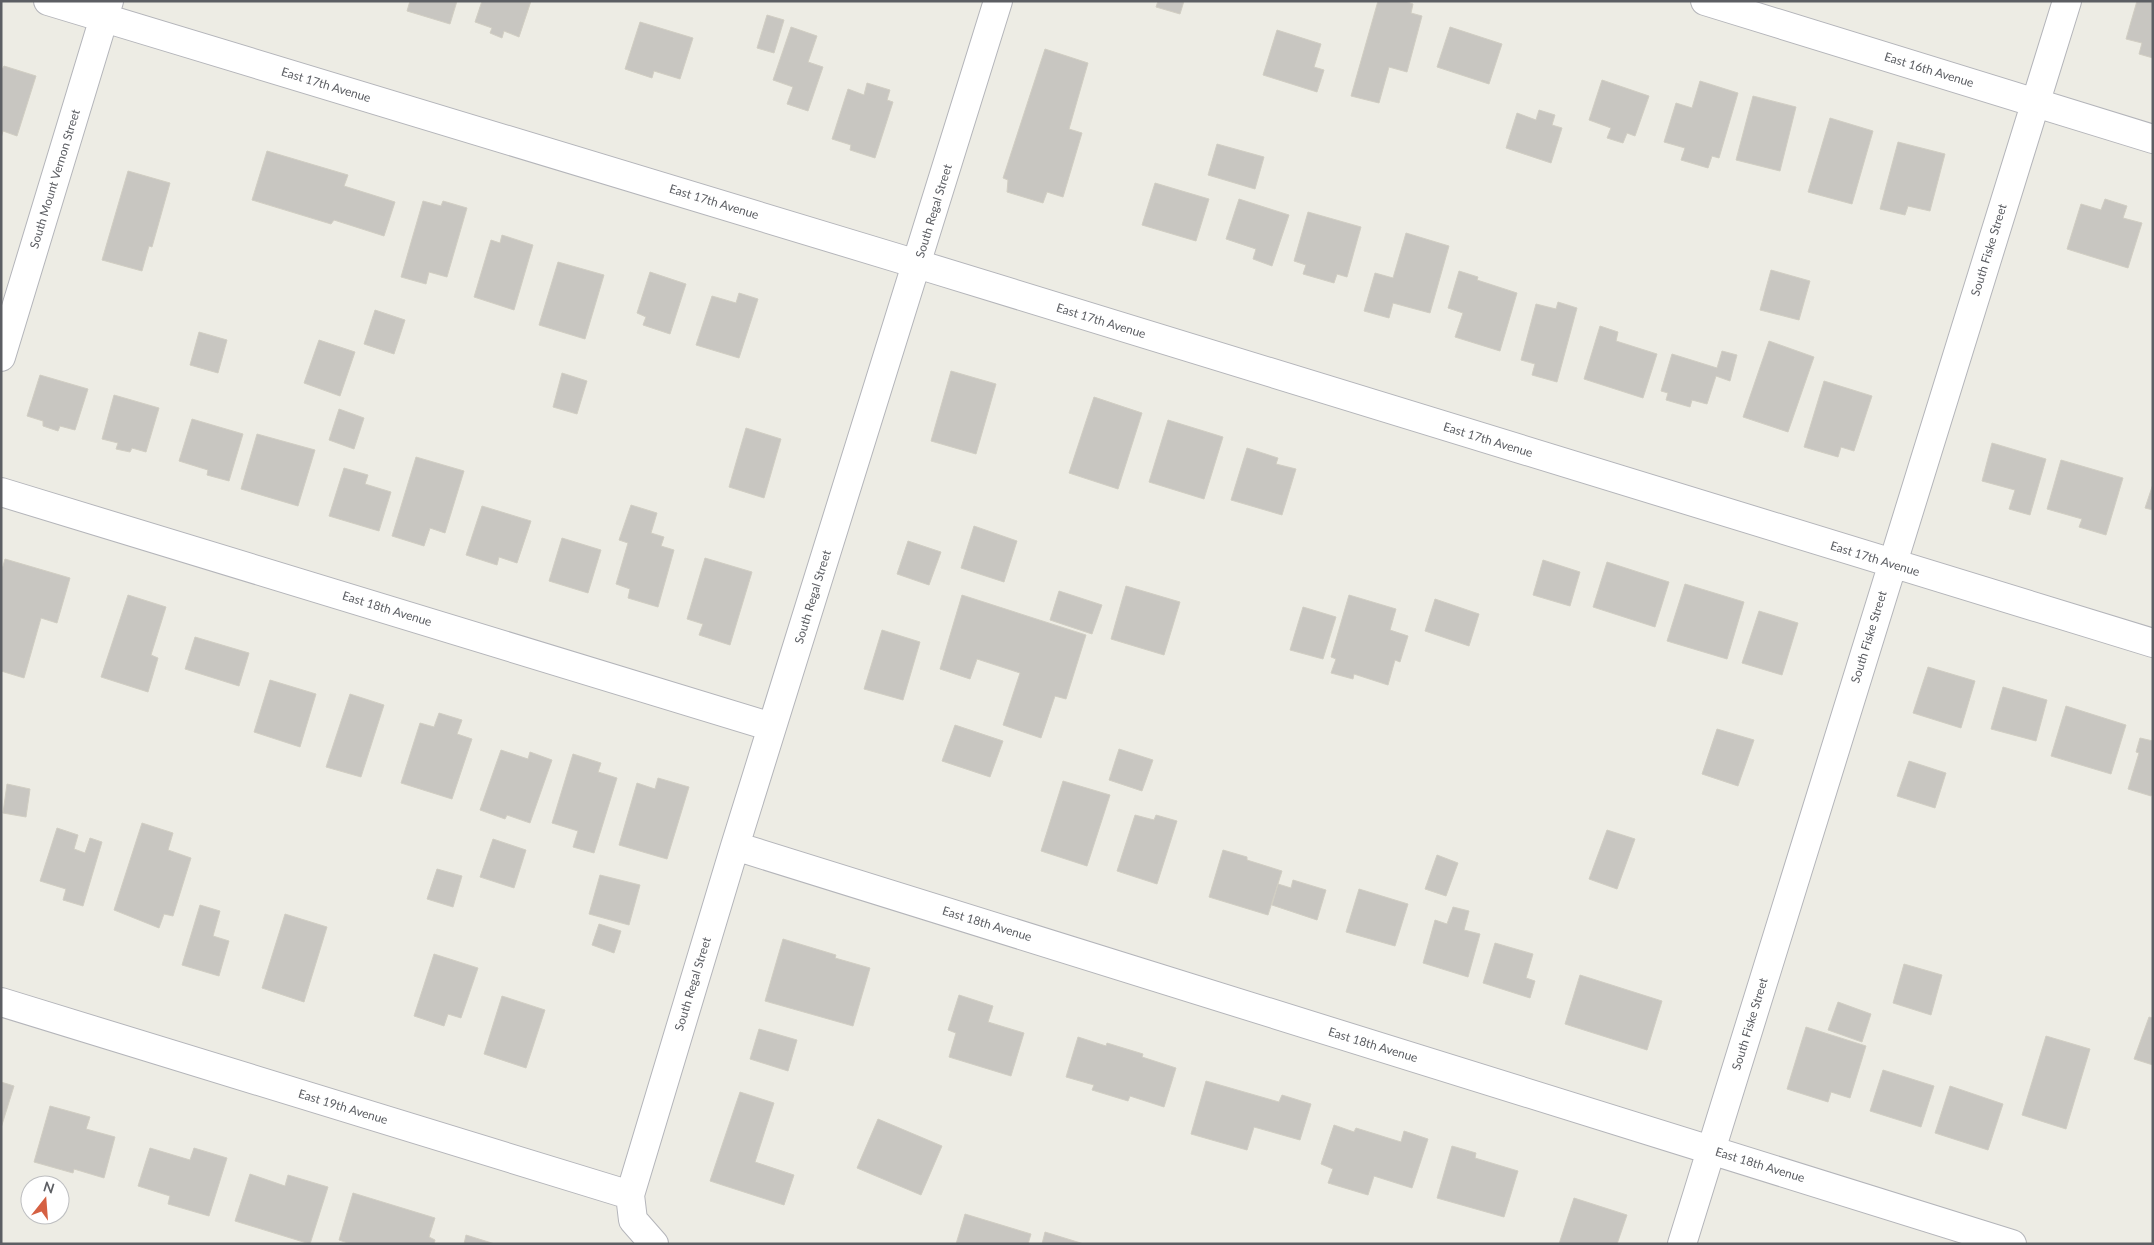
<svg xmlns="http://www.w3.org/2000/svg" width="2154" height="1245" font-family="Lato,sans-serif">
<rect width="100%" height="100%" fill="#edece4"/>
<path fill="#c8c6c1" stroke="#d1cec3" d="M 410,1 L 457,1 L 450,24 L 407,11 Z
M 482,1 L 531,1 L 519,37 L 504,31 L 502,38 L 490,33 L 492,28 L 475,22 Z
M 1158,1 L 1184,1 L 1180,14 L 1156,7 Z
M 1378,1 L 1405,1 L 1413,4 L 1411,13 L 1422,16 L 1407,72 L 1389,67 L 1379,103 L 1351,96 Z
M 2137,1 L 2153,1 L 2153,58 L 2139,54 L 2142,43 L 2126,39 Z
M 767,15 L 784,20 L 774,53 L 757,48 Z
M 640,22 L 693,38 L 680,79 L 654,71 L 652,78 L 625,69 Z
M 791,27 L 817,36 L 808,62 L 823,67 L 808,111 L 787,104 L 793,87 L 773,80 Z
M 1450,27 L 1502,44 L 1489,84 L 1437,67 Z
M 1277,30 L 1321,44 L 1314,67 L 1324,70 L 1317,92 L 1263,75 Z
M 1045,49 L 1088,63 L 1069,129 L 1082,133 L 1063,197 L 1047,192 L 1043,203 L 1007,192 L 1008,180 L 1003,178 Z
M 4,66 L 36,76 L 17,136 L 3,131 L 1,138 L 1,71 Z
M 1602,80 L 1649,96 L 1635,136 L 1627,133 L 1623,143 L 1607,138 L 1611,128 L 1589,120 Z
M 1700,81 L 1738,93 L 1719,158 L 1712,156 L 1708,168 L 1681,160 L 1685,148 L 1664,142 L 1676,103 L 1692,108 Z
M 867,83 L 890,90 L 887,100 L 893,102 L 875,158 L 850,150 L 851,145 L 832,139 L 848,89 L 864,95 Z
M 1753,96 L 1796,107 L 1780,171 L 1736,160 Z
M 1539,110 L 1555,115 L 1552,125 L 1562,128 L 1551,163 L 1506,148 L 1517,113 L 1536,120 Z
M 1830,118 L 1873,131 L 1852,204 L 1808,192 Z
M 1898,142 L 1945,154 L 1930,211 L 1908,206 L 1905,215 L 1880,209 Z
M 1217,144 L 1264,157 L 1255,189 L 1208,175 Z
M 267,151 L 348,175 L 344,186 L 395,202 L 384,236 L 334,220 L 331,224 L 252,200 Z
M 128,171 L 170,183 L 152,247 L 149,246 L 142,271 L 102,260 Z
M 1155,183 L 1209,199 L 1196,241 L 1142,225 Z
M 1239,199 L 1289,215 L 1272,266 L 1253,259 L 1256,249 L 1226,239 Z
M 2105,199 L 2127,206 L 2123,218 L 2142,223 L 2128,268 L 2067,249 L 2081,204 L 2101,210 Z
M 423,201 L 441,206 L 443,201 L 467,208 L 447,277 L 429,272 L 426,284 L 401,277 Z
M 1308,212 L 1361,227 L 1347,277 L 1337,274 L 1334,283 L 1303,274 L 1306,265 L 1294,261 Z
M 1406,233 L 1449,246 L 1430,313 L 1393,303 L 1389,318 L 1364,311 L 1375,273 L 1393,278 Z
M 502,235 L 533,245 L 514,310 L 474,297 L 491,240 L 500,243 Z
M 558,262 L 604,275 L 585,339 L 539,325 Z
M 1771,270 L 1810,281 L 1799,320 L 1760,310 Z
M 1459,271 L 1478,277 L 1477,280 L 1517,293 L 1500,351 L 1455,337 L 1463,313 L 1448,308 Z
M 650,272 L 686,284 L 670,334 L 643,325 L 646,317 L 637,313 Z
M 739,293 L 758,299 L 739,358 L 696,345 L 712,296 L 736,303 Z
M 1558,302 L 1577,308 L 1557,382 L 1532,375 L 1535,364 L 1521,360 L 1536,304 L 1556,309 Z
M 375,310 L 405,320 L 394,354 L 364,344 Z
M 1600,326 L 1618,332 L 1616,341 L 1657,354 L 1643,398 L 1584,379 Z
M 199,332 L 227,340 L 218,373 L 190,365 Z
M 319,340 L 355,352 L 340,396 L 304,383 Z
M 1769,341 L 1814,357 L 1788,432 L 1743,417 Z
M 1722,351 L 1737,355 L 1730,381 L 1716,376 L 1707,404 L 1692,400 L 1690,407 L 1666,400 L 1668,393 L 1661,391 L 1672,354 L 1717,368 Z
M 951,371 L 996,384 L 976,454 L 931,441 Z
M 562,373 L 587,381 L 577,414 L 553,407 Z
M 40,375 L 88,389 L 75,430 L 60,426 L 58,431 L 43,426 L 43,421 L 27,416 Z
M 1824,381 L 1872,396 L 1854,451 L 1841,447 L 1838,457 L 1804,447 Z
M 114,395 L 159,408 L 146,452 L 132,448 L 130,452 L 116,449 L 118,443 L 102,439 Z
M 1094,397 L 1142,413 L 1118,489 L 1069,473 Z
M 339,409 L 364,418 L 354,449 L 329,440 Z
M 192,419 L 243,434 L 229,481 L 207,475 L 208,470 L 179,461 Z
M 1168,420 L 1223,437 L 1204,499 L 1149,482 Z
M 746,428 L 781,439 L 764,498 L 729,487 Z
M 257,434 L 315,450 L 298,506 L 241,489 Z
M 1992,443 L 2046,459 L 2030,515 L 2009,509 L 2015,490 L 1982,481 Z
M 1247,448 L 1278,458 L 1276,464 L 1296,469 L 1282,515 L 1231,500 Z
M 416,457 L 464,471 L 445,533 L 430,528 L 424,546 L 392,536 Z
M 2061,460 L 2123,478 L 2106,535 L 2079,527 L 2082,519 L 2047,509 Z
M 344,468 L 368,475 L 365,484 L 391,492 L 379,531 L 329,516 Z
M 2153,484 L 2153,510 L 2145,508 Z
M 631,505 L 657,513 L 651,533 L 664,537 L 661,546 L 674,550 L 658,607 L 628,598 L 630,589 L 616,584 L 628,543 L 619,540 Z
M 482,506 L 531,521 L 517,563 L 499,557 L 497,565 L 466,555 Z
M 974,526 L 1017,541 L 1004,582 L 961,568 Z
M 562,538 L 601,550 L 588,593 L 549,581 Z
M 908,541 L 941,552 L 929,585 L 897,574 Z
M 705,558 L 752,572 L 730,645 L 699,635 L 703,624 L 687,619 Z
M 5,559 L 70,578 L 57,623 L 41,618 L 24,678 L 1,671 L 1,573 Z
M 1543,560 L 1580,572 L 1570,606 L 1533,595 Z
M 1607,562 L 1669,582 L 1655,627 L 1593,607 Z
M 1685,584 L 1744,602 L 1727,659 L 1667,641 Z
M 1126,586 L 1180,602 L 1164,655 L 1111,639 Z
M 1059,591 L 1102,605 L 1092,634 L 1050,620 Z
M 128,595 L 166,607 L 151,655 L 158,658 L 148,692 L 101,677 Z
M 962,595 L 1086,635 L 1066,699 L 1055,696 L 1041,738 L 1003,725 L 1020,673 L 977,659 L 970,679 L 940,669 Z
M 1349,595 L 1396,609 L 1390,630 L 1408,636 L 1400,662 L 1395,660 L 1388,685 L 1354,674 L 1353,679 L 1331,673 L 1336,659 L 1331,657 Z
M 1435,599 L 1479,614 L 1469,646 L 1425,631 Z
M 1303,607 L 1336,617 L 1323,659 L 1290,650 Z
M 1759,611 L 1798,623 L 1782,675 L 1742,663 Z
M 882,630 L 920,642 L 903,700 L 864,689 Z
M 195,637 L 249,653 L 239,686 L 185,669 Z
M 1928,667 L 1975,681 L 1961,728 L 1913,713 Z
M 270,680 L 316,694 L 300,747 L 254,732 Z
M 2003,687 L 2047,700 L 2036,741 L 1991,729 Z
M 350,694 L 384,705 L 361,777 L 326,767 Z
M 2066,706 L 2126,725 L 2111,774 L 2051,756 Z
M 439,713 L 462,720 L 457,734 L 472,739 L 452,799 L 401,783 L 420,723 L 434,727 Z
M 955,725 L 1003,741 L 990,777 L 942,761 Z
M 1717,729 L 1754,740 L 1738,786 L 1702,774 Z
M 2140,738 L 2153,741 L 2153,789 L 2151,796 L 2128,789 L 2139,753 L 2136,752 Z
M 1119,749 L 1153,760 L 1142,791 L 1109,780 Z
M 501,750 L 528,759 L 530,752 L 552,760 L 530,823 L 507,815 L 505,819 L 480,810 Z
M 573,754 L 601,763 L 598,772 L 617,778 L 594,853 L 573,847 L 578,831 L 552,823 Z
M 1909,761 L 1946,773 L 1935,808 L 1897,796 Z
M 658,778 L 689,787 L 667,859 L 619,845 L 637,783 L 655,789 Z
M 1063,781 L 1110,795 L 1087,866 L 1041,851 Z
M 7,784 L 30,789 L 26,817 L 3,813 Z
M 1135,815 L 1154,820 L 1156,815 L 1177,821 L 1157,884 L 1117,871 Z
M 142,823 L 173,833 L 168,850 L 191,858 L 173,916 L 164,914 L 159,928 L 114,910 Z
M 57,828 L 78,835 L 74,849 L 85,853 L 90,838 L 102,842 L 83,906 L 63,900 L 66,889 L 40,881 Z
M 1607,830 L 1635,839 L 1617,889 L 1589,879 Z
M 493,839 L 526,850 L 514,888 L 480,877 Z
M 1223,850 L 1247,857 L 1247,860 L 1282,871 L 1268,915 L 1209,897 Z
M 1437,855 L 1458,863 L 1446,896 L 1425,889 Z
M 437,869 L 462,876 L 453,907 L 427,899 Z
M 600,875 L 640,885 L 629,925 L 589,914 Z
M 1293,880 L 1326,890 L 1317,920 L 1272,905 L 1278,884 L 1291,888 Z
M 1359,889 L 1408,904 L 1395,946 L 1346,932 Z
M 200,905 L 220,911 L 213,936 L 229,941 L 219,976 L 182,965 Z
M 1453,907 L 1469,911 L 1464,930 L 1480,934 L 1468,977 L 1423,963 L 1435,920 L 1447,924 Z
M 285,914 L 327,927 L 304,1002 L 262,988 Z
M 599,924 L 621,931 L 614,953 L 592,945 Z
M 783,939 L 836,955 L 835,958 L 870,968 L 853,1026 L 765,1001 Z
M 1495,943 L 1533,954 L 1526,978 L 1535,981 L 1530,998 L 1483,983 Z
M 434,954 L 478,968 L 461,1018 L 448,1014 L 444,1026 L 414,1016 Z
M 1904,964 L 1942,975 L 1931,1015 L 1893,1003 Z
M 1580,975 L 1662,1001 L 1647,1050 L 1565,1024 Z
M 959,995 L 993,1006 L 988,1022 L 1024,1033 L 1011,1076 L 949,1057 L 956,1033 L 948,1030 Z
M 502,996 L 545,1010 L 526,1068 L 484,1054 Z
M 1838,1002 L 1871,1014 L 1862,1042 L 1828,1030 Z
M 2149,1017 L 2153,1018 L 2153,1065 L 2134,1059 Z
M 1806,1027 L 1866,1046 L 1850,1098 L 1831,1092 L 1828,1102 L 1787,1089 Z
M 759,1029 L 797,1040 L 788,1071 L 750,1059 Z
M 2046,1036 L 2090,1049 L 2066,1129 L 2022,1115 Z
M 1078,1037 L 1106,1046 L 1107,1043 L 1143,1054 L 1142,1057 L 1176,1068 L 1164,1107 L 1130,1096 L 1128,1101 L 1092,1090 L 1094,1085 L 1066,1077 Z
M 1883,1070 L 1934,1086 L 1921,1127 L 1870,1111 Z
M 1206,1081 L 1279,1102 L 1282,1095 L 1311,1104 L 1300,1140 L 1254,1127 L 1247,1150 L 1191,1134 Z
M 1,1082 L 14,1086 L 1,1128 Z
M 1950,1086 L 2003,1104 L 1988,1150 L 1935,1133 Z
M 740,1092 L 774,1103 L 755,1162 L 794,1175 L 784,1205 L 710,1181 Z
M 50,1106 L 90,1117 L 86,1129 L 115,1137 L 104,1178 L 74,1169 L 73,1173 L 34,1162 Z
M 878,1119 L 942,1146 L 921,1195 L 857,1168 Z
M 1334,1125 L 1354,1132 L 1356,1128 L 1401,1142 L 1404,1131 L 1428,1139 L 1412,1188 L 1374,1176 L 1368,1195 L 1328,1183 L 1333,1169 L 1321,1164 Z
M 1452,1146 L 1476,1153 L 1475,1158 L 1518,1171 L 1504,1217 L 1437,1198 Z
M 150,1148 L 190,1160 L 194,1148 L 227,1158 L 209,1216 L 168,1204 L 170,1196 L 138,1186 Z
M 250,1174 L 285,1186 L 288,1175 L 328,1187 L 310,1244 L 235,1221 Z
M 353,1193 L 435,1218 L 429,1237 L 435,1240 L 434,1244 L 351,1244 L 339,1240 Z
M 1574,1198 L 1627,1215 L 1617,1244 L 1559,1244 Z
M 965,1214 L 1031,1234 L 1028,1244 L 956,1244 Z
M 1045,1232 L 1084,1244 L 1042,1244 Z
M 466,1235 L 495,1244 L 464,1244 Z"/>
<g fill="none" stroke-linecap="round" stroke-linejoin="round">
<g stroke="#b4b5ba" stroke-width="30">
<path id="minor" d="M 48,1 L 917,264 L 2153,643
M 1705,1 L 2153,139
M 1,357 L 109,1
M 1,492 L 772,727
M 735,846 L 2012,1244
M 1,1002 L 630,1195 L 633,1220 L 654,1244
M 630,1195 L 735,846 L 998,1
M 1682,1244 L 2067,1"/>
</g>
<use href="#minor" stroke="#fff" stroke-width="28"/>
</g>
<g text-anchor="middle" stroke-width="4" stroke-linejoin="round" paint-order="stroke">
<g font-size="12" fill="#5c5e63" stroke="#fff">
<text transform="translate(1929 70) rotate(17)" y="4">East 16th Avenue</text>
<text transform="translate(326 85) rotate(17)" y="4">East 17th Avenue</text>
<text transform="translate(55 179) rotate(-73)" y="4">South Mount Vernon Street</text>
<text transform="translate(714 202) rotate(17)" y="4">East 17th Avenue</text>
<text transform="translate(934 211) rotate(-73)" y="4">South Regal Street</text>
<text transform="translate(1989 250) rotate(-73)" y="4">South Fiske Street</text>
<text transform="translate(1101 321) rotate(17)" y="4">East 17th Avenue</text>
<text transform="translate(1488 440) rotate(17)" y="4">East 17th Avenue</text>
<text transform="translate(1875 559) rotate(17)" y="4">East 17th Avenue</text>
<text transform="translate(813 597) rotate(-73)" y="4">South Regal Street</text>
<text transform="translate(387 609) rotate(17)" y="4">East 18th Avenue</text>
<text transform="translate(1869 637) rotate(-73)" y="4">South Fiske Street</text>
<text transform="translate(987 924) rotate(17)" y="4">East 18th Avenue</text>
<text transform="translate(693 984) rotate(-73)" y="4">South Regal Street</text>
<text transform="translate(1750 1024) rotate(-73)" y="4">South Fiske Street</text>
<text transform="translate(1373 1045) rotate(17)" y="4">East 18th Avenue</text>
<text transform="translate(343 1107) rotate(17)" y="4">East 19th Avenue</text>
<text transform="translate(1760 1165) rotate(17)" y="4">East 18th Avenue</text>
</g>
</g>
<rect width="2154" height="1245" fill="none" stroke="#5c5e63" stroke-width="5"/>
<g transform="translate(45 1200) rotate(17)"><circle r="24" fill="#ffffff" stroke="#bebfc1"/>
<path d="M0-4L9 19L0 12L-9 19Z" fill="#d56042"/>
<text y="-8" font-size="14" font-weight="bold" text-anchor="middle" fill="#5c5e63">N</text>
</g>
</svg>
